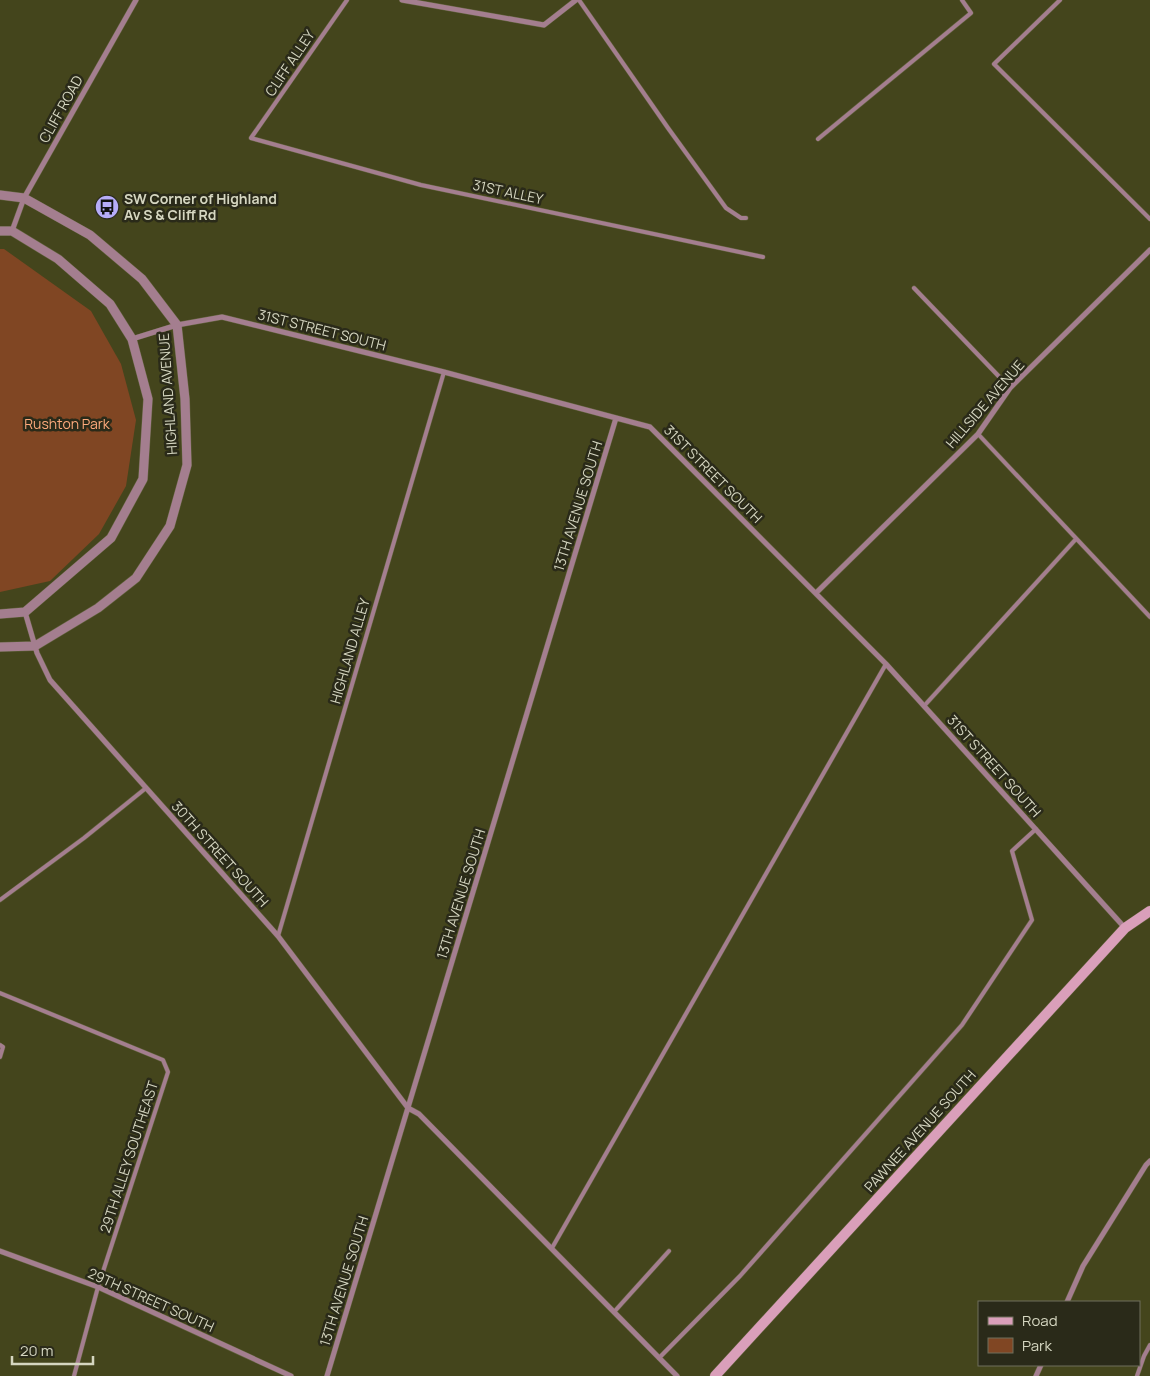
<svg xmlns="http://www.w3.org/2000/svg" width="1150" height="1376" font-family="Manrope,sans-serif">
<rect width="100%" height="100%" fill="#44451c"/>
<path fill="#804623" d="M 0,249 L 4,249 L 91,311 L 121,364 L 136,420 L 126,486 L 99,534 L 50,581 L 0,592 Z"/>
<g fill="none" stroke-linecap="round" stroke-linejoin="round">
<g stroke="#61623d" stroke-width="5">
<path id="service" d="M 347,0 L 251,138 L 421,185 L 763,257
M 579,0 L 668,128 L 726,208 L 741,218 L 746,218
M 1060,0 L 994,64 L 1150,219
M 818,139 L 971,13 L 962,0
M 914,288 L 1010,388
M 978,434 L 1150,617
M 924,706 L 1076,539
M 0,900 L 84,838 L 146,788
M 278,936 L 444,372
M 0,993 L 163,1060 L 168,1072 L 98,1287 L 74,1376
M 0,1045 L 3,1047 L 0,1057
M 552,1248 L 886,664
M 614,1312 L 669,1251
M 659,1358 L 740,1276 L 962,1025 L 1032,920 L 1012,851 L 1036,829
M 1137,1376 L 1144,1356 L 1150,1345"/>
</g>
<g stroke="#61623d" stroke-width="6">
<path id="minor" d="M 402,0 L 544,25 L 576,0
M 12,231 L 24,198 L 136,0
M 132,339 L 177,325 L 222,317 L 444,372 L 650,427 L 886,664 L 1125,928
M 816,593 L 978,434 L 1010,388 L 1150,250
M 25,612 L 37,653 L 50,680 L 278,936 L 408,1108 L 419,1114 L 677,1376
M 0,1251 L 98,1287 L 291,1376
M 1067,1302 L 1083,1266 L 1146,1165 L 1150,1161
M 327,1376 L 616,418
M 1036,1376 L 1041,1365"/>
</g>
<g stroke="#61623d" stroke-width="10">
<path id="tertiary" d="M 0,195 L 24,198 L 90,235 L 142,279 L 177,325 L 185,399 L 187,465 L 170,526 L 136,578 L 98,608 L 35,646 L 0,647
M 0,231 L 12,231 L 58,259 L 110,304 L 132,339 L 148,399 L 143,479 L 111,538 L 25,612 L 0,614"/>
</g>
<g stroke="#61623d" stroke-width="11">
<path id="secondary" d="M 715,1376 L 1125,928 L 1150,911"/>
</g>
<use href="#service" stroke="#a47e8f" stroke-width="4"/>
<use href="#minor" stroke="#a47e8f" stroke-width="5"/>
<use href="#tertiary" stroke="#a47e8f" stroke-width="9"/>
<use href="#secondary" stroke="#da9fba" stroke-width="10"/>
</g>
<defs>
<g id="bus-disc" transform="scale(1.25)"><circle r="9.5" fill="#b6acf8" stroke="#2a2a19"/><path d="M-5-6H5V4H4V6H2V4H-2V6H-4V4H-5ZM-3.5-4V0h7V-4ZM-3.5 1.2v1.5H-2V1.2ZM2 1.2v1.5H3.5V1.2Z" fill="#111"/></g>
</defs>
<g fill-rule="evenodd">
<use href="#bus-disc" x="107" y="207"/>
</g>
<g text-anchor="middle" stroke-width="5" stroke-linejoin="round" paint-order="stroke">
<g font-size="14" fill="#d5d6c0" stroke="#2a2a19">
<text transform="translate(290 63) rotate(-56)" y="5">CLIFF ALLEY</text>
<text transform="translate(61 109) rotate(-61)" y="5">CLIFF ROAD</text>
<text transform="translate(508 192) rotate(12)" y="5">31ST ALLEY</text>
<text transform="translate(322 330) rotate(14)" y="5">31ST STREET SOUTH</text>
<text transform="translate(168 394) rotate(-94)" y="5">HIGHLAND AVENUE</text>
<text transform="translate(985 404) rotate(-49)" y="5">HILLSIDE AVENUE</text>
<text transform="translate(713 474) rotate(45)" y="5">31ST STREET SOUTH</text>
<text transform="translate(578 506) rotate(-73)" y="5">13TH AVENUE SOUTH</text>
<text transform="translate(350 651) rotate(-74)" y="5">HIGHLAND ALLEY</text>
<text transform="translate(994 766) rotate(48)" y="5">31ST STREET SOUTH</text>
<text transform="translate(220 854) rotate(48)" y="5">30TH STREET SOUTH</text>
<text transform="translate(461 894) rotate(-73)" y="5">13TH AVENUE SOUTH</text>
<text transform="translate(920 1131) rotate(-48)" y="5">PAWNEE AVENUE SOUTH</text>
<text transform="translate(129 1157) rotate(-72)" y="5">29TH ALLEY SOUTHEAST</text>
<text transform="translate(344 1281) rotate(-73)" y="5">13TH AVENUE SOUTH</text>
<text transform="translate(151 1300) rotate(24)" y="5">29TH STREET SOUTH</text>
</g>
<g font-size="14" font-weight="bold" fill="#d5d6c0" stroke="#2a2a19" text-anchor="start">
<text x="124" y="204">SW Corner of Highland<tspan x="124" dy="16">Av S &amp; Cliff Rd</tspan></text>
</g>
<g font-size="14" fill="#fdaa7c" stroke="#2a2a19">
<text x="67" y="429">Rushton Park</text>
</g>
</g>
<rect x="978" y="1301" width="162" height="65" fill="#2a2a19" stroke="#6e6f5c"/>
<rect x="988" y="1317" width="25" height="8" fill="#da9fba" stroke="#6e6f5c"/>
<text x="1022" y="1326" font-size="15" fill="#d5d6c0">Road</text>
<rect x="988" y="1338" width="25" height="15" fill="#804623" stroke="#6e6f5c"/>
<text x="1022" y="1351" font-size="15" fill="#d5d6c0">Park</text>
<path d="M12 1356v8h81v-8" fill="none" stroke="#d5d6c0" stroke-width="2.5"/>
<text x="20" y="1356" font-size="15" fill="#d5d6c0" stroke="#2a2a19" stroke-width="4" paint-order="stroke">20 m</text>
</svg>
